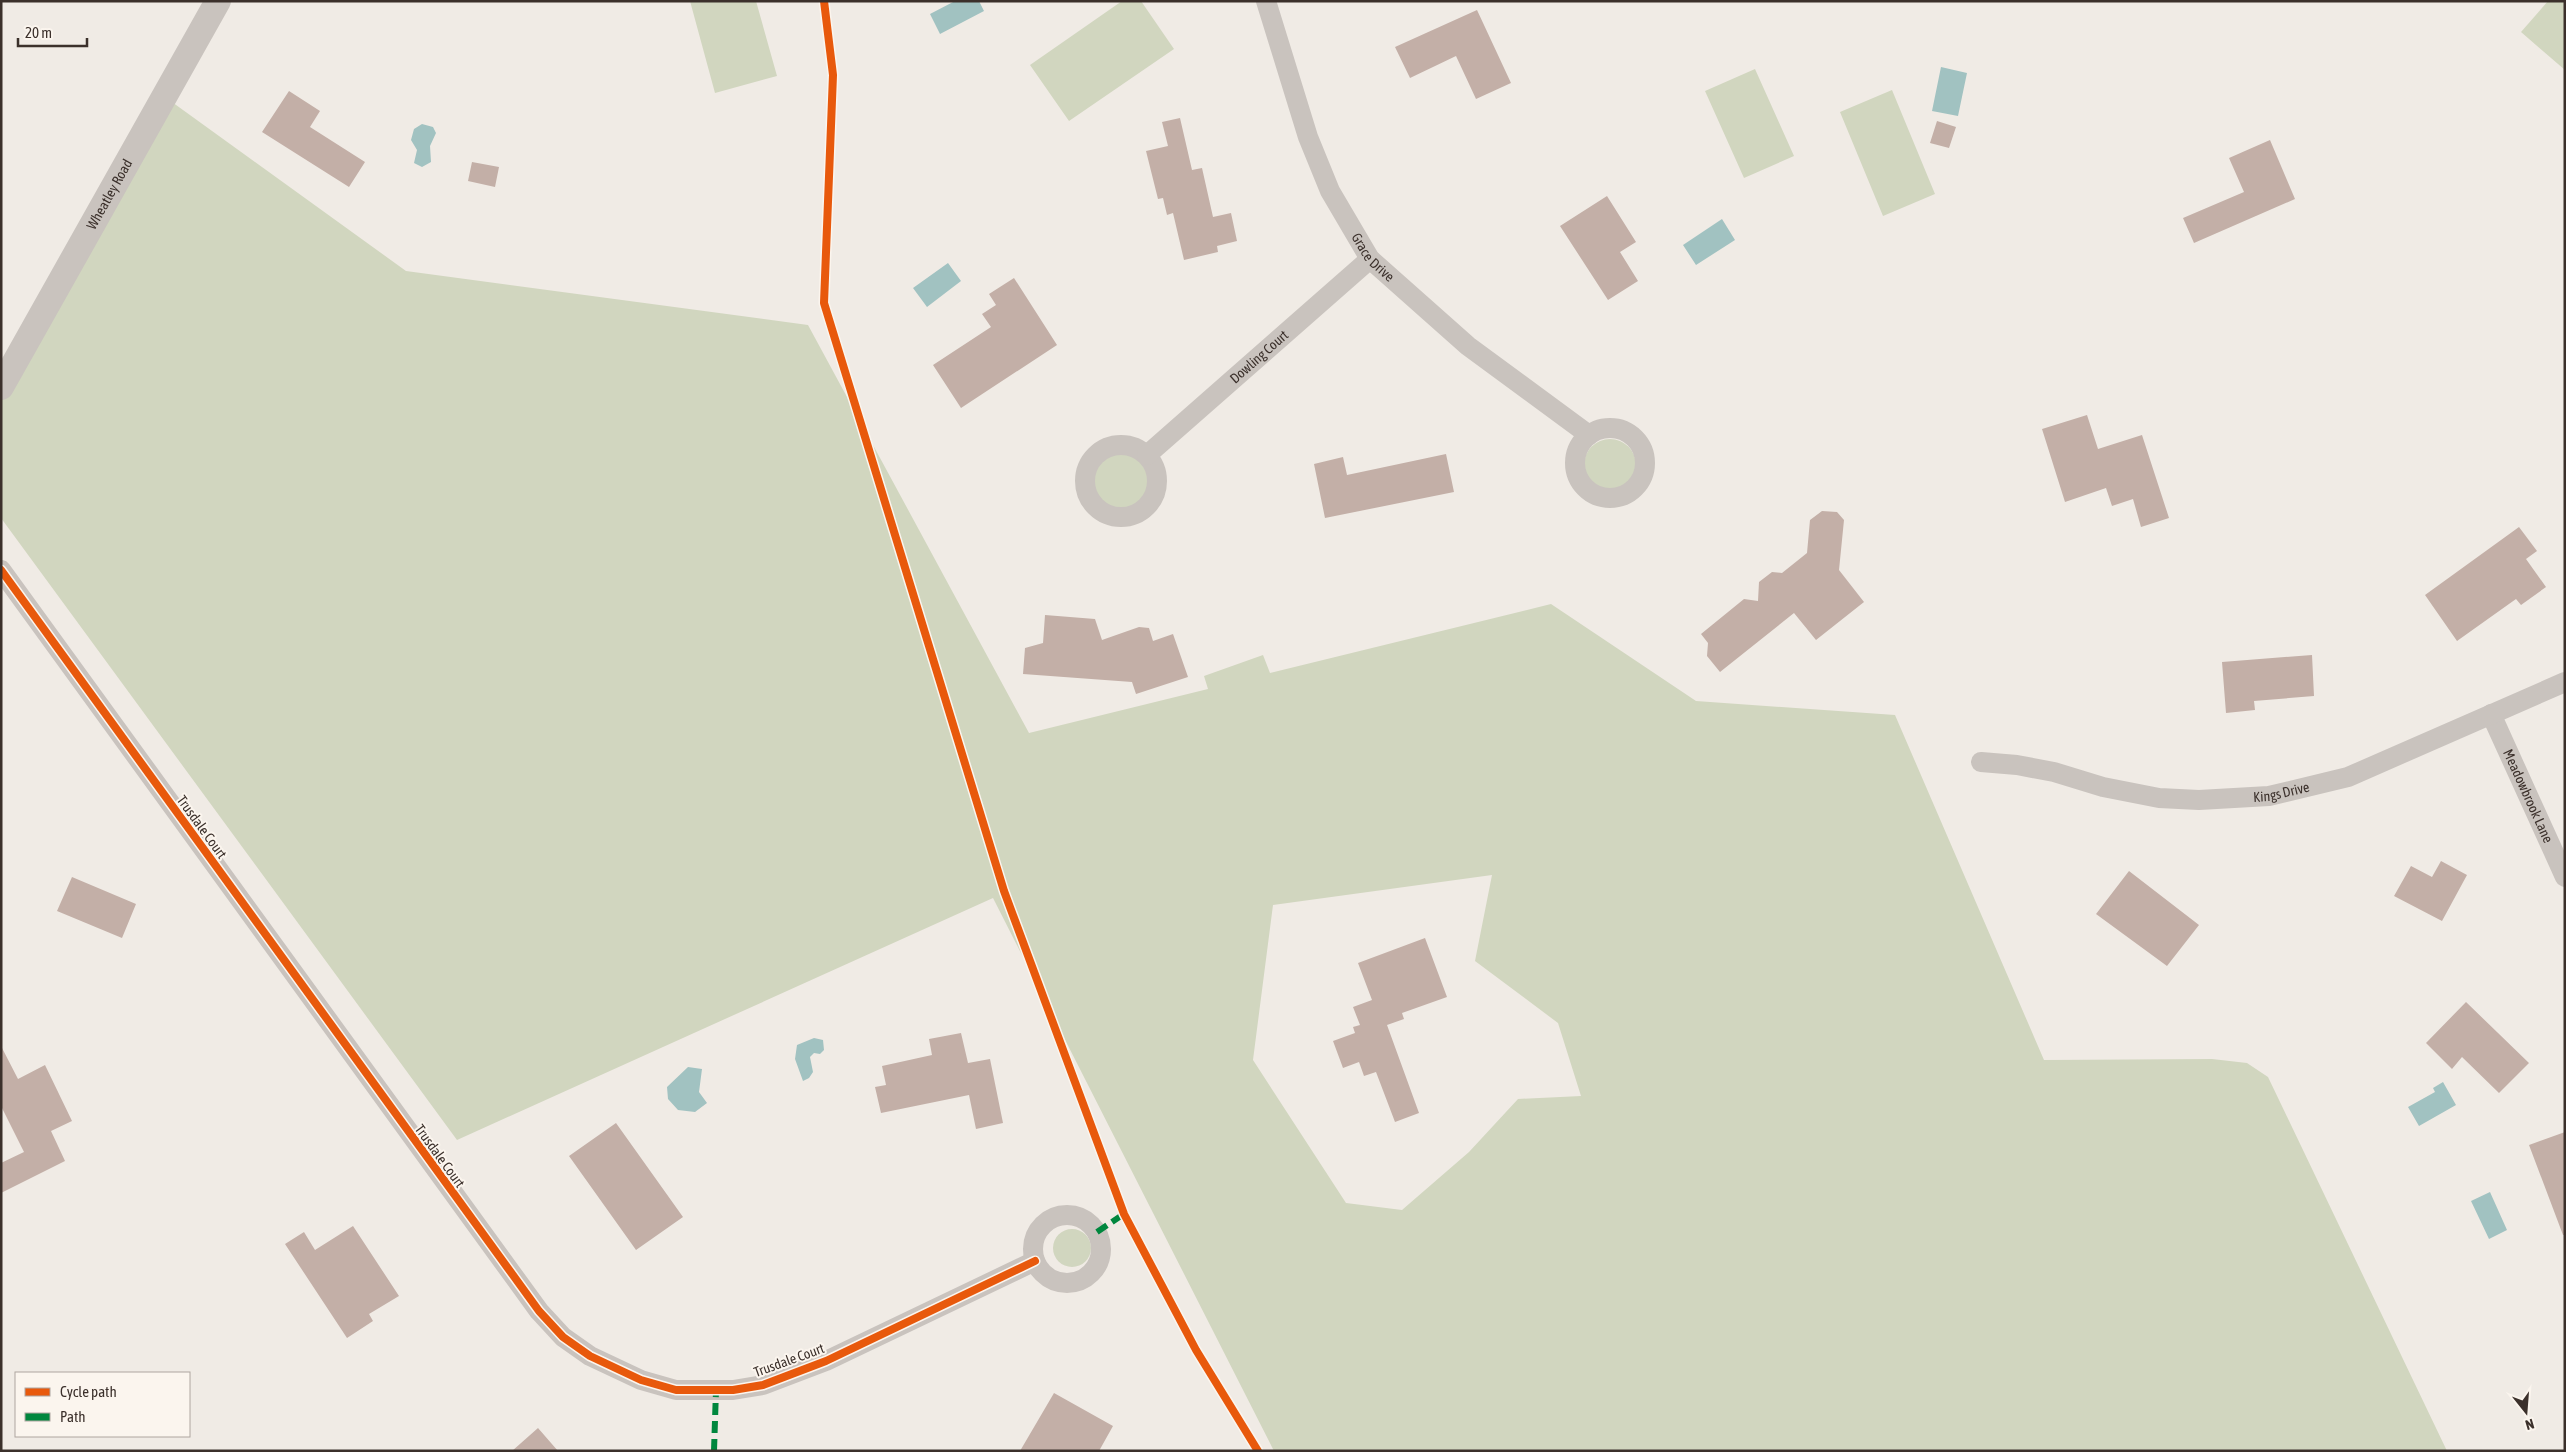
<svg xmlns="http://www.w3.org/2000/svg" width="2566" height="1452" font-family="'Asap Condensed',sans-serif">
<rect width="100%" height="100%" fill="#f0ebe5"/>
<path fill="#d1d6bf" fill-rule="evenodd" d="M 690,1 L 756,1 L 777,76 L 715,93 Z
M 1122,1 L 1141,1 L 1174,49 L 1069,121 L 1030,65 Z
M 2548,1 L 2565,1 L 2565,70 L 2521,32 Z
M 1755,69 L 1794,156 L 1744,178 L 1705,91 Z
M 1892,90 L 1935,194 L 1883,216 L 1840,112 Z
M 165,97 L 406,271 L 808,325 L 1029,733 L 1208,689 L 1204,676 L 1263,655 L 1270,673 L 1551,604 L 1696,701 L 1895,715 L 2044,1060 L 2212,1059 L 2247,1063 L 2268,1077 L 2447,1451 L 1274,1451 L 993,898 L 457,1140 L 1,518 L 1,387 ZM 1492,875 L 1475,961 L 1558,1023 L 1581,1096 L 1518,1099 L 1469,1152 L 1402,1210 L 1346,1203 L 1253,1060 L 1273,905 Z
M1584 465a26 26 0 1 1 52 0a26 26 0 1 1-52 0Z
M1092 480a29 29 0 1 1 58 0a29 29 0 1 1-58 0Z
M1053 1248a19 19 0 1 1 38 0a19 19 0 1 1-38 0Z"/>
<path fill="#a1c2c1" d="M 955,1 L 979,1 L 984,11 L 940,34 L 930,14 Z
M 1941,67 L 1967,73 L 1958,116 L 1932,111 Z
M 422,124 L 433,127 L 436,133 L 430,146 L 431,162 L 422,167 L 414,163 L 417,150 L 411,140 L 414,129 Z
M 1722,219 L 1735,240 L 1696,265 L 1683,245 Z
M 948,263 L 961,281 L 927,307 L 913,288 Z
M 814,1038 L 823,1040 L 824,1050 L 820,1054 L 814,1053 L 810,1057 L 813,1072 L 809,1078 L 803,1081 L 795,1059 L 797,1045 Z
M 688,1067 L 702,1069 L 699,1092 L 707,1103 L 695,1112 L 678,1110 L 668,1099 L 667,1087 Z
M 2443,1082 L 2456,1105 L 2419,1126 L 2408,1107 L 2435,1092 L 2433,1088 Z
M 2490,1192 L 2507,1230 L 2489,1239 L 2471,1201 Z"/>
<path fill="#c3afa7" d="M 1477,10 L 1511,83 L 1476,99 L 1456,56 L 1410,78 L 1395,47 Z
M 289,91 L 320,111 L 310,127 L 365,162 L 349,187 L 262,132 Z
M 1180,118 L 1192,170 L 1202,168 L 1213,217 L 1231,213 L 1237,241 L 1217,246 L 1218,252 L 1184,260 L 1173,213 L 1167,215 L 1163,198 L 1158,199 L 1146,151 L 1168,146 L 1162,122 Z
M 1937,121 L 1956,127 L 1949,148 L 1930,143 Z
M 2270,140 L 2295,199 L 2194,243 L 2183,218 L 2244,192 L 2229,158 Z
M 472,162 L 499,167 L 495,187 L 468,181 Z
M 1607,196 L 1636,242 L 1620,252 L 1638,281 L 1608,300 L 1560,226 Z
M 1014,278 L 1057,345 L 961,408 L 933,365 L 991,327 L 982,314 L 996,305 L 989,294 Z
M 2087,415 L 2098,449 L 2142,435 L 2169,518 L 2141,527 L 2133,499 L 2112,506 L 2106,488 L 2065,502 L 2042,429 Z
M 1446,454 L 1454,492 L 1325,518 L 1314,464 L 1343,457 L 1347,475 Z
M 1822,511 L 1837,512 L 1844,520 L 1839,570 L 1864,602 L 1816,640 L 1794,613 L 1720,672 L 1707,656 L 1708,643 L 1701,634 L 1744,599 L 1758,601 L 1759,582 L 1772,572 L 1782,573 L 1807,553 L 1810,520 Z
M 2519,527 L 2537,551 L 2526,559 L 2546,587 L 2521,605 L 2516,599 L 2457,641 L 2425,595 Z
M 1045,615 L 1095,619 L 1102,640 L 1139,627 L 1149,628 L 1153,641 L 1173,634 L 1188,677 L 1136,694 L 1132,682 L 1023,674 L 1025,648 L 1043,643 Z
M 2312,655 L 2314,696 L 2254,701 L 2255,710 L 2226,713 L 2222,662 Z
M 2441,861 L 2467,875 L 2442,921 L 2394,896 L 2411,866 L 2432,877 Z
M 2129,871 L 2199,925 L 2167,966 L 2096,914 Z
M 72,877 L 136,904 L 122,938 L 57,911 Z
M 1425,938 L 1447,997 L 1402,1013 L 1404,1019 L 1387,1025 L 1419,1113 L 1395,1122 L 1376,1072 L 1364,1076 L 1359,1062 L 1343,1068 L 1333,1041 L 1355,1033 L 1353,1027 L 1360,1025 L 1353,1007 L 1372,1000 L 1358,963 Z
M 2466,1002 L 2529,1063 L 2499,1093 L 2462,1057 L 2452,1069 L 2426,1043 Z
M 961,1033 L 968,1063 L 990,1059 L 1003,1123 L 976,1129 L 969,1095 L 881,1113 L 875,1087 L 886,1085 L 882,1066 L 932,1055 L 929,1039 Z
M 1,1046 L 18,1079 L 45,1065 L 72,1121 L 51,1131 L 65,1161 L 1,1193 L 1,1163 L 24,1152 L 1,1106 Z
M 616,1123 L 683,1217 L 636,1250 L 569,1156 Z
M 2565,1132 L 2565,1235 L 2563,1235 L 2529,1145 Z
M 353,1226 L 399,1296 L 369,1314 L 373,1321 L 347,1338 L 285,1244 L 304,1232 L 315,1250 Z
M 1054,1393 L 1113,1426 L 1099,1451 L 1020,1451 Z
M 538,1428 L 558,1451 L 512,1451 Z"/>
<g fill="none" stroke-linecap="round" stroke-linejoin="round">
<g stroke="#c9c3be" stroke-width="20">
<path id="s1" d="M 1266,1 L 1308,137 L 1330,191 L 1370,259 L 1468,346 L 1589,435"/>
<circle cx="1610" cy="463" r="35"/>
<circle cx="1121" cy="481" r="36"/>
<path id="s2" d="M 1147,455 L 1370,259"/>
<path d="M 1,570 L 539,1311 L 563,1337 L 590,1356 L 641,1380 L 676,1390 L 733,1390 L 763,1385 L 826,1361 L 1035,1261"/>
<path id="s3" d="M 2491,714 L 2565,877"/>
<path id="s4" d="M 1981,762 L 2017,765 L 2054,772 L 2103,787 L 2159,798 L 2199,800 L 2269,796 L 2348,777 L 2565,682"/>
<circle cx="1067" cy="1249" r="34"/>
</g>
<path stroke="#c9c3be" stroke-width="26" id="s5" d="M 1,387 L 218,1"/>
<path stroke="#00873e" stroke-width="6" stroke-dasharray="12 6" stroke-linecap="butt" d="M 1097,1232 L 1124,1214
M 714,1451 L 716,1390"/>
<g stroke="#fbf5ee" stroke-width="11">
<path id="cycleway" d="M 824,1 L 833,75 L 824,303 L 1004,891 L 1124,1214 L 1196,1350 L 1258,1451
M 1,570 L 539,1311 L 563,1337 L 590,1356 L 641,1380 L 676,1390 L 733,1390 L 763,1385 L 826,1361 L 1035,1261"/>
</g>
<use href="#cycleway" stroke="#e8590c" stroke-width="8"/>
</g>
<g text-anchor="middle" stroke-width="4" stroke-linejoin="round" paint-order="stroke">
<g font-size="14" fill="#3b302b" stroke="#fbf5ee">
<text dy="5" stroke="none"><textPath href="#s5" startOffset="221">Wheatley Road</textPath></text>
<text dy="5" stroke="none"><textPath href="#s1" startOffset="280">Grace Drive</textPath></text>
<text dy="5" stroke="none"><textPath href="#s2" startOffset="149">Dowling Court</textPath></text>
<text dy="5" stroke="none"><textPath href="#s4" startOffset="305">Kings Drive</textPath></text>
<text dy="5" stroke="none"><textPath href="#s3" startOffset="90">Meadowbrook Lane</textPath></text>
<text transform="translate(202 827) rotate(54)" y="5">Trusdale Court</text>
<text transform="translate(440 1156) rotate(54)" y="5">Trusdale Court</text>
<text transform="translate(789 1360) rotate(-20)" y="5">Trusdale Court</text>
</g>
</g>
<rect width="2566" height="1452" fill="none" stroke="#3b302b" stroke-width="5"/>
<rect x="15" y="1372" width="175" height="65" fill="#fbf5ee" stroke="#aea6a0"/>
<rect x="25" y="1388" width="25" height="8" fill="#e8590c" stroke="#aea6a0"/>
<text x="60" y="1397" font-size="15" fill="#3b302b">Cycle path</text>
<rect x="25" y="1413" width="25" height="8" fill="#00873e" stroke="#aea6a0"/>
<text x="60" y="1422" font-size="15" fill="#3b302b">Path</text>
<g transform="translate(2526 1412) rotate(163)" stroke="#fbf5ee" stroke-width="4" paint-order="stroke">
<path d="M0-4L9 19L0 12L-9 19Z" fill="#3b302b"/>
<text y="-8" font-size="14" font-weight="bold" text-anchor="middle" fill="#3b302b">N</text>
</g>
<path d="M18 38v8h69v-8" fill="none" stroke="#3b302b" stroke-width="2.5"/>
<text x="25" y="38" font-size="15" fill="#3b302b" stroke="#fbf5ee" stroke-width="4" paint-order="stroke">20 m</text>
</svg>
